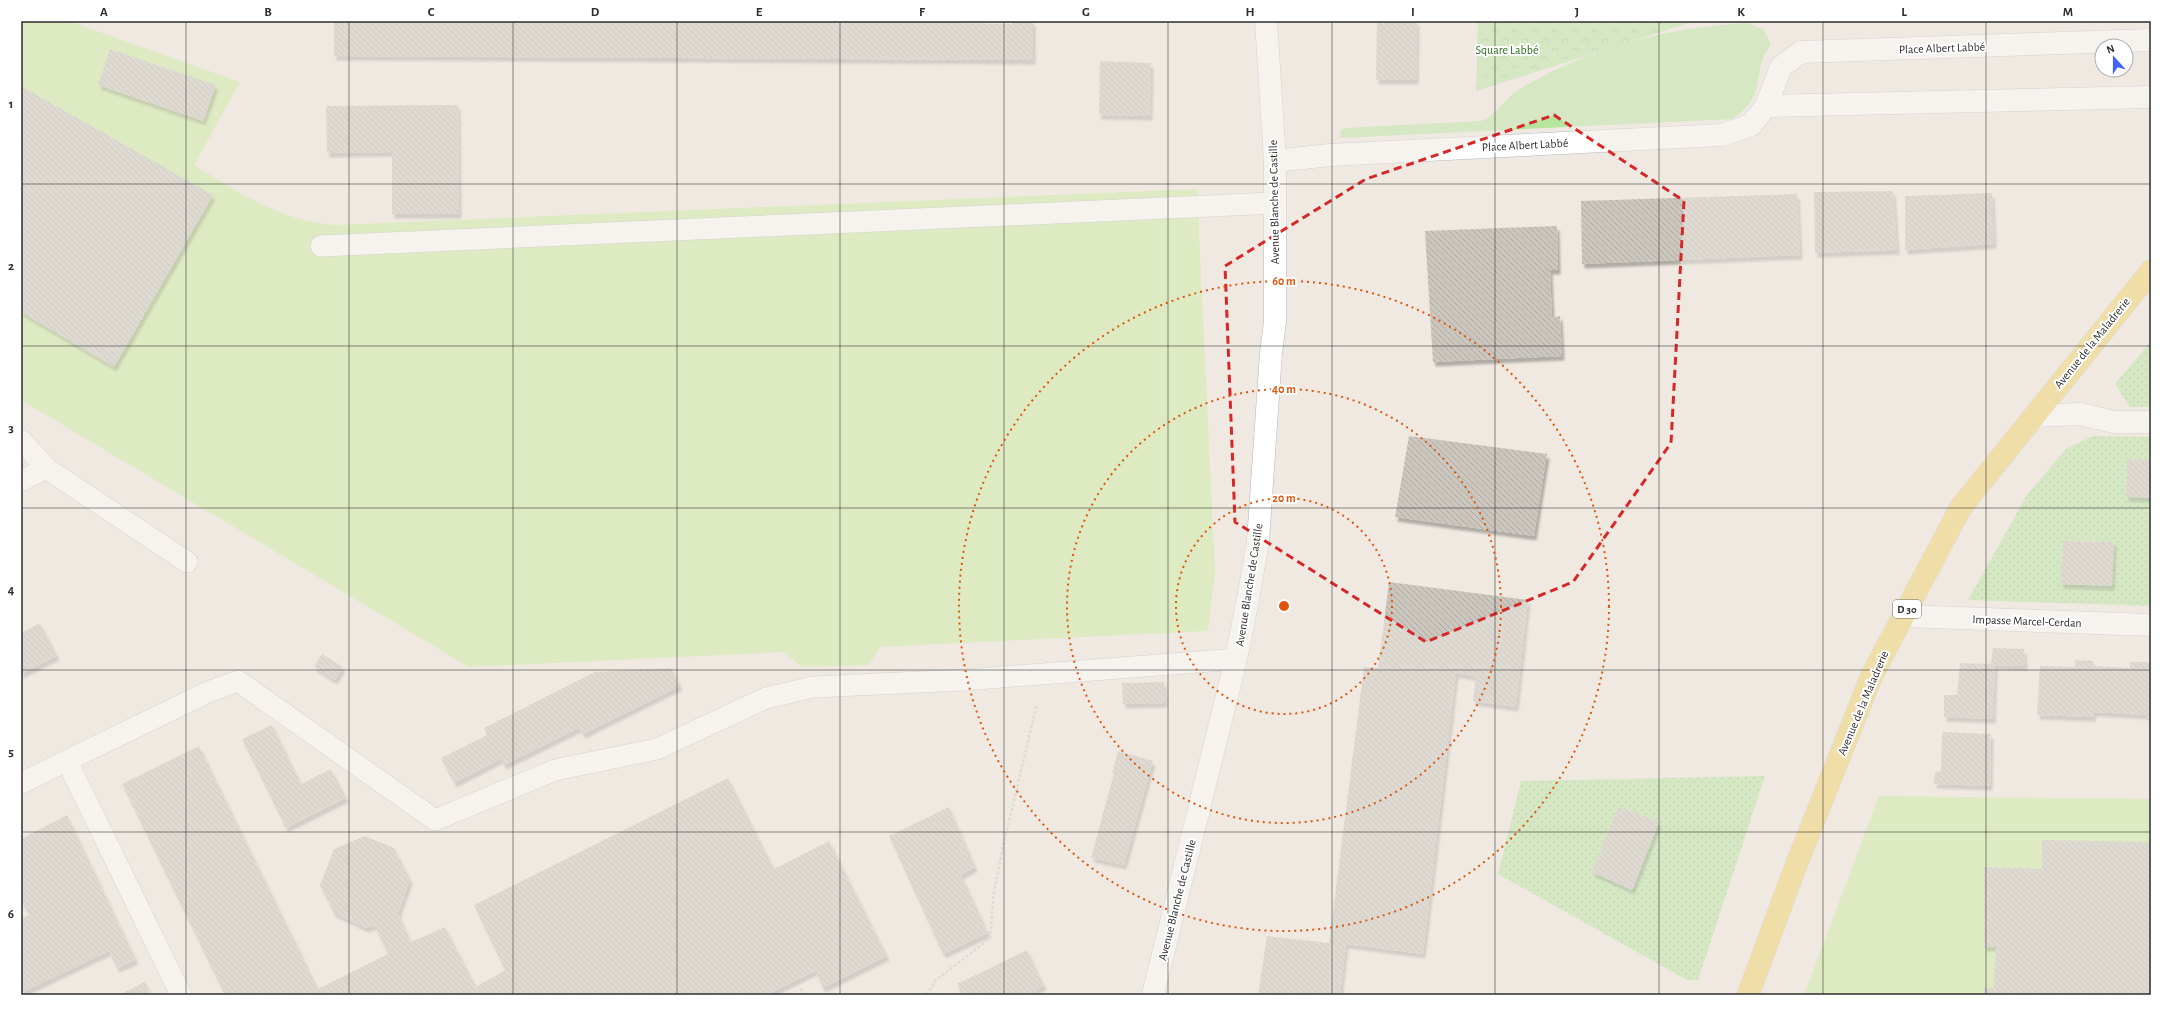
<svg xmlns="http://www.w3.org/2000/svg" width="2172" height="1016" font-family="'Alegreya Sans',sans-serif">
<defs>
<pattern id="park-crowns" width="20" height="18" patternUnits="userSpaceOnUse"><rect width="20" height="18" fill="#b6e59e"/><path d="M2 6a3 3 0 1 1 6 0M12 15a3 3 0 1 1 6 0" fill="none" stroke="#9dc588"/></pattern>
<pattern id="garden-dots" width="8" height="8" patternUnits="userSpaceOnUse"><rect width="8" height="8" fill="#b6e59e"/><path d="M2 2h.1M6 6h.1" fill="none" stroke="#9dc588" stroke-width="1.8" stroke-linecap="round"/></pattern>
<pattern id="building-back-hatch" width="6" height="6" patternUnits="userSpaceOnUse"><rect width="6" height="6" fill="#cbc7bf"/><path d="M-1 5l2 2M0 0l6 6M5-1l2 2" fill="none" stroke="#afaba4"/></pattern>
<filter id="shadow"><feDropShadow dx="2.5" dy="4.5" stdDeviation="1" flood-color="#0004"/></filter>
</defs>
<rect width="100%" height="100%" fill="#efe9e1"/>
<path fill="#b6e59e" d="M 1748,23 L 1763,29 L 1771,44 C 1749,75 1770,94 1732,119 L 1340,138 L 1341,131 L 1345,128 L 1481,121 C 1495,116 1503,101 1515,92 C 1521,87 1529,84 1536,80 C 1601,44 1675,27 1748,23 Z"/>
<path fill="url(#park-crowns)" d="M 1478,21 L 1695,21 L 1476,91 Z"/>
<path fill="url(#garden-dots)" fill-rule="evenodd" d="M 2151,341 L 2151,407 L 2130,407 L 2115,384 Z
M 2093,436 L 2151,437 L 2151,460 L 2127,459 L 2126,497 L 2151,498 L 2151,606 L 1968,600 L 2027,495 L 2066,449 ZM 2063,541 L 2114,542 L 2112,586 L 2062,584 Z
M 1765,776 L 1698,980 L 1687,980 L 1498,874 L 1521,781 ZM 1619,806 L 1659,822 L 1632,890 L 1593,872 Z"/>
<path fill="#c9ec9a" d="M 21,21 L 69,21 L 240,82 L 194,165 C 239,193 281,221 335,225 L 1197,189 L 1215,572 L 1208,631 L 880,647 L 869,665 L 801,667 L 785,652 L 469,667 L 21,400 Z
M 1879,796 L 2151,799 L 2151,995 L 1804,995 Z"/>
<path fill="url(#building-back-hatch)" filter="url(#shadow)" d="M 334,21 L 961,21 L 961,23 L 1012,24 L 1012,21 L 1033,21 L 1033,60 L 334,56 Z
M 1377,21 L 1417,21 L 1416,80 L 1376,80 Z
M 110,49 L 216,85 L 203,121 L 98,85 Z
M 1100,61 L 1151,63 L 1150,116 L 1099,115 Z
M 21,86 L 213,195 L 114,367 L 21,312 Z
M 458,105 L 459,214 L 392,214 L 392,152 L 327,153 L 326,106 Z
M 1893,191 L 1897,250 L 1815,253 L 1814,192 Z
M 1992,193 L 1994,244 L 1905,250 L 1905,196 Z
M 1797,194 L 1800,255 L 1582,264 L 1581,201 Z
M 1557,226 L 1558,270 L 1550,270 L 1552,318 L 1560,316 L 1562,356 L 1433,362 L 1425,231 Z
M 1409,436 L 1547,454 L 1534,536 L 1395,517 Z
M 2127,459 L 2151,460 L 2151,498 L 2126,497 Z
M 2063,541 L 2114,542 L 2112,586 L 2061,584 Z
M 1389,582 L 1528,600 L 1516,707 L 1473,701 L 1476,677 L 1456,673 L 1423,954 L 1346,944 L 1340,995 L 1258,995 L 1267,936 L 1329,943 L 1364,667 L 1378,668 Z
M 40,623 L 57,656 L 21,674 L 21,633 Z
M 1993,648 L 2024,649 L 2025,666 L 1995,665 L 1993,719 L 1944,717 L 1944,695 L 1957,695 L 1960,663 L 1991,664 Z
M 322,654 L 343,667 L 335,680 L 314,667 Z
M 2075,660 L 2093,661 L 2093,666 L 2130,668 L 2130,662 L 2151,662 L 2151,720 L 2146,720 L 2148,715 L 2094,712 L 2093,717 L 2037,715 L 2040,666 L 2075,667 Z
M 671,668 L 680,686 L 583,734 L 579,728 L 504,765 L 501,759 L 454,783 L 441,758 L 487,735 L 484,728 L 595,672 Z
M 1164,682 L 1165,703 L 1123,704 L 1122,683 Z
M 272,725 L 301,784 L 331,769 L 346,798 L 286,828 L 242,739 Z
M 1942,732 L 1991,734 L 1990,786 L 1934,784 L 1935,772 L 1941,771 Z
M 199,746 L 318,989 L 388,954 L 374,925 L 366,928 L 334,913 L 320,885 L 334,849 L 365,836 L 394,848 L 410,880 L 398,914 L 411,942 L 445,927 L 476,987 L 505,970 L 474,905 L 728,778 L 774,869 L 829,841 L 887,956 L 823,988 L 815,971 L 766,995 L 225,995 L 122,784 Z
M 1118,751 L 1153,761 L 1124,865 L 1091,858 L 1114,773 L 1112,773 Z
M 1619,806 L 1659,822 L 1632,890 L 1592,872 Z
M 949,807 L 975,867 L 961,875 L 988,933 L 943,954 L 889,836 Z
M 67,815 L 136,960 L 117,968 L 109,951 L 21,993 L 21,919 L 29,915 L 21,900 L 21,839 Z
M 2042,840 L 2151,842 L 2151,995 L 1984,995 L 1984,988 L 1994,988 L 1996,947 L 1984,947 L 1984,867 L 2042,869 Z
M 1027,950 L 1044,986 L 1035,990 L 1038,995 L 962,995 L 957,984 Z
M 145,982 L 151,995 L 119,995 Z"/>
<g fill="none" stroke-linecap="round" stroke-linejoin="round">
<g stroke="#b4b7c1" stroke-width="22">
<path id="service" d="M 321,246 L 1275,203
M 21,440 L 46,468
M 21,481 L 46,468 L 187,562
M 67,761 L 181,995
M 21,783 L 208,692 L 238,681 L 435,820 L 555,770 L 657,749 L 766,698 L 813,687 L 964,680 L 1236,659"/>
</g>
<g stroke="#b4b7c1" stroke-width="23">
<path id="minor" d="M 1766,106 L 2151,97
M 1275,161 L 1330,155 L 1722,135 L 1751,125 L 1766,106 L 1781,67 L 1801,52 L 2151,40
M 2035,416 L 2080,414 L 2114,422 L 2151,422
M 1903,616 L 2151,625"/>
</g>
<g stroke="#b4b7c1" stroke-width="23">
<path id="tertiary" d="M 1153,995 L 1236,659 L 1248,599 L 1258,541 L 1271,353 L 1275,322 L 1275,161 L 1266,21"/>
</g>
<g stroke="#c9c9c9" stroke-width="23">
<path id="primary" d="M 1748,995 L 1795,868 L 1872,675 L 1961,507 L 2151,271"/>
</g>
<path stroke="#c9c9c9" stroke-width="2.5" stroke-dasharray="3 2" stroke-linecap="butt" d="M 801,988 L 802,995
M 927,995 L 935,981 L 990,938 L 994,892 L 1003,846 L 1037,704"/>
<use href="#service" stroke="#fff" stroke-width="21"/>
<use href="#minor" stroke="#fff" stroke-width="22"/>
<use href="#tertiary" stroke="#fff" stroke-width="22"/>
<use href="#primary" stroke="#f2d163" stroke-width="22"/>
</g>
<path d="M0 0H2172V1016H0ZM 1554,115 L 1684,201 L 1671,443 L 1573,582 L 1426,642 L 1235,522 L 1225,266 L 1366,179 Z" fill="#efe9e1" fill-opacity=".55" fill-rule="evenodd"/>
<path fill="none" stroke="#d62828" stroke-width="3" stroke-dasharray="8 5" stroke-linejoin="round" d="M 1554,115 L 1684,201 L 1671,443 L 1573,582 L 1426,642 L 1235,522 L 1225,266 L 1366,179 Z"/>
<path fill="none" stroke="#2e2e2e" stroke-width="1" stroke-opacity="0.55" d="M 186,21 L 186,995M 349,21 L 349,995M 513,21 L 513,995M 677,21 L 677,995M 840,21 L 840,995M 1004,21 L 1004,995M 1168,21 L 1168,995M 1332,21 L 1332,995M 1495,21 L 1495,995M 1659,21 L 1659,995M 1823,21 L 1823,995M 1986,21 L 1986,995M 21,184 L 2151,184M 21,346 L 2151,346M 21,508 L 2151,508M 21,670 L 2151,670M 21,832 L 2151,832"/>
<g fill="none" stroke="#df570e" stroke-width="2" stroke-dasharray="2 4">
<circle cx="1284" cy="606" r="108"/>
<circle cx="1284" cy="606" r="217"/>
<circle cx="1284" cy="606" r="325"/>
</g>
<g text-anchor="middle" stroke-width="4" stroke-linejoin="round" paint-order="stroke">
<rect fill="#fff" stroke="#6d6d6d" stroke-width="1" x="1893" y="600" width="28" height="18" rx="3"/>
<g font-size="11" font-weight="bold" fill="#2e2e2e">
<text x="1907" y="613">D 30</text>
</g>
<g font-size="12" fill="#2e2e2e" stroke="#fff">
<text transform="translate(1942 48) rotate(-2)" y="4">Place Albert Labbé</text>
<text transform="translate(1525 145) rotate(-3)" y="4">Place Albert Labbé</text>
<text transform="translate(1274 202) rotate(-91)" y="4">Avenue Blanche de Castille</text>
<text transform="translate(2092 343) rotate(-51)" y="4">Avenue de la Maladrerie</text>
<text transform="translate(1249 585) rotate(-81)" y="4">Avenue Blanche de Castille</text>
<text transform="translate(2027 621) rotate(2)" y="4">Impasse Marcel-Cerdan</text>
<text transform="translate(1863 703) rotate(-67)" y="4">Avenue de la Maladrerie</text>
<text transform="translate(1177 900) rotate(-76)" y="4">Avenue Blanche de Castille</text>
</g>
<g font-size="12" fill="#2c6e1b" stroke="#fff">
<text x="1507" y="54">Square Labbé</text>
</g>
</g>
<circle cx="1284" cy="606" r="6" fill="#df570e" stroke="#fff" stroke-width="2"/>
<g font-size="12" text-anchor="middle" font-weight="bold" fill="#df570e" stroke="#fff" stroke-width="4" stroke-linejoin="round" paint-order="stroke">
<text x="1284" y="285">60 m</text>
<text x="1284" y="393">40 m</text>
<text x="1284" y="502">20 m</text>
</g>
<rect width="2172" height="1016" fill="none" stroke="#ffffff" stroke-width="44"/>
<g transform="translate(2114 58) rotate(339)"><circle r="19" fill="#ffffff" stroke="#ababab"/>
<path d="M0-3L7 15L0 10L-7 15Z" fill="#4264fb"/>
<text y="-6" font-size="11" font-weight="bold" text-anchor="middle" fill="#2e2e2e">N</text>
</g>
<rect x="22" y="22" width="2128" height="972" fill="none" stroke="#2e2e2e" stroke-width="1.5"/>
<g font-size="13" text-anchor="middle" font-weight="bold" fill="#2e2e2e">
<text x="104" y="16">A</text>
<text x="268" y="16">B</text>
<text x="431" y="16">C</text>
<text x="595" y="16">D</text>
<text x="759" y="16">E</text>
<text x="922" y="16">F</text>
<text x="1086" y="16">G</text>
<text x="1250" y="16">H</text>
<text x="1413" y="16">I</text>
<text x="1577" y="16">J</text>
<text x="1741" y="16">K</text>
<text x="1904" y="16">L</text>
<text x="2068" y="16">M</text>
<text x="11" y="108">1</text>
<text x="11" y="270">2</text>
<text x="11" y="432">3</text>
<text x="11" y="594">4</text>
<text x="11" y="756">5</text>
<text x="11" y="918">6</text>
</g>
</svg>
